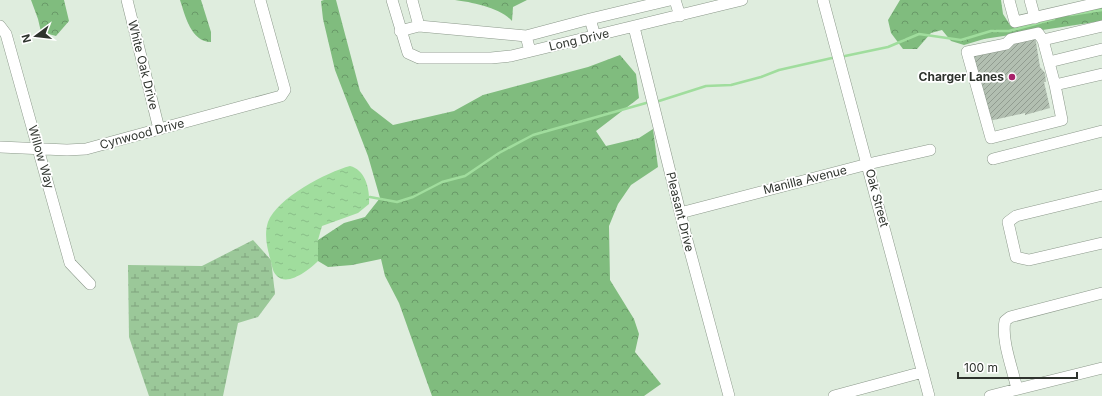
<svg xmlns="http://www.w3.org/2000/svg" width="1102" height="396" font-family="Inter,sans-serif">
<defs>
<pattern id="forest-crowns" width="20" height="18" patternUnits="userSpaceOnUse"><rect width="20" height="18" fill="#80bc7e"/><path d="M2 6a3 3 0 1 1 6 0M12 15a3 3 0 1 1 6 0" fill="none" stroke="#699968"/></pattern>
<pattern id="wetland-marsh" width="20" height="14" patternUnits="userSpaceOnUse"><rect width="20" height="14" fill="#9bc899"/><path d="M1 5h8M5 5V1M11 12h8M15 12V8" fill="none" stroke="#7fa37d"/></pattern>
<pattern id="water-ripples" width="26" height="14" patternUnits="userSpaceOnUse"><rect width="26" height="14" fill="#a0dd9d"/><path d="M2 4q2-2 4 0t4 0M15 11q2-2 4 0t4 0" fill="none" stroke="#8abe88"/></pattern>
<pattern id="building-hatch" width="6" height="6" patternUnits="userSpaceOnUse"><rect width="6" height="6" fill="#b2bfb1"/><path d="M-1 1l2-2M0 6l6-6M5 7l2-2" fill="none" stroke="#919c90"/></pattern>
</defs>
<rect width="100%" height="100%" fill="#dfedde"/>
<path fill="url(#forest-crowns)" d="M 31,0 L 64,0 L 69,21 L 56,36 L 41,32 L 38,19 Z
M 180,0 L 201,0 L 211,32 L 211,42 C 191,42 185,15 180,0 Z
M 324,0 L 336,0 L 360,91 L 371,108 L 393,125 L 454,111 L 483,95 L 588,67 L 620,55 L 636,74 L 639,98 L 596,131 L 606,146 L 639,138 L 653,129 L 658,167 L 631,185 L 618,204 L 609,226 L 610,280 L 634,319 L 639,334 L 635,352 L 661,384 L 644,396 L 432,396 L 399,303 L 385,276 L 381,259 L 352,265 L 328,267 L 318,261 L 318,240 L 344,223 L 365,217 L 380,198 L 368,156 L 335,70 L 323,19 L 321,1 Z
M 455,0 L 527,0 L 513,7 L 512,21 C 501,8 471,2 455,0 Z
M 900,0 L 1001,0 L 1003,14 L 1010,25 L 1102,7 L 1102,21 L 984,39 L 964,45 L 951,41 L 942,30 L 931,33 L 917,49 L 903,49 L 891,33 L 888,20 Z"/>
<path fill="url(#wetland-marsh)" d="M 253,240 L 271,260 L 275,294 L 258,317 L 238,323 L 223,396 L 149,396 L 129,337 L 128,265 L 202,266 Z"/>
<path fill="url(#water-ripples)" d="M 350,166 C 366,170 370,190 369,204 L 358,213 L 322,226 L 318,240 L 318,261 C 310,269 287,288 276,275 C 272,271 272,264 270,258 C 267,247 264,234 268,222 C 277,198 327,172 350,166 Z"/>
<g fill="none" stroke-linecap="round" stroke-linejoin="round">
<path stroke="#a0dd9d" stroke-width="2.5" d="M 1070,15 L 1102,10
M 845,56 L 888,47 L 919,34 L 961,40 L 991,31 L 1009,31 L 1054,19
M 659,101 L 706,86 L 731,85 L 761,77 L 779,70 L 832,58
M 370,197 L 397,202 L 413,197 L 442,182 L 465,176 L 499,153 L 533,135 L 646,103"/>
</g>
<path fill="url(#building-hatch)" d="M 1035,36 L 1040,67 L 1045,73 L 1046,82 L 1044,82 L 1050,108 L 1025,115 L 1025,113 L 989,121 L 973,56 L 1011,48 L 1010,42 Z"/>
<g fill="none" stroke-linecap="round" stroke-linejoin="round">
<g stroke="#8c998b" stroke-width="12">
<path id="minor" d="M 127,0 L 159,129
M 392,0 L 408,53 L 419,58 L 491,58 L 511,56 L 742,0
M 412,0 L 419,26
M 675,0 L 680,16
M 823,0 L 929,396
M 1009,0 L 1015,22 L 1102,2
M 1030,0 L 1035,18
M 0,26 L 6,34 L 70,263 L 90,284
M 1102,26 L 1043,40 L 1038,33 L 1011,39 L 1006,44 L 967,52 L 991,138 L 1062,120 L 1055,85 L 1102,74
M 634,27 L 687,240 L 729,396
M 400,31 L 419,26 L 526,36
M 595,36 L 590,19 L 670,0
M 1043,40 L 1055,85
M 530,51 L 526,36 L 590,19
M 1049,62 L 1102,49
M 0,147 L 67,150 L 86,149 L 281,96 L 285,90 L 260,0
M 993,159 L 1102,131
M 1102,195 L 1016,216 L 1008,222 L 1016,257 L 1029,260 L 1102,243
M 680,213 L 868,164 L 930,150
M 1017,389 C 1013,370 1001,340 1005,321 L 1010,317 L 1102,293
M 834,396 L 923,372
M 990,396 L 1102,368"/>
</g>
<use href="#minor" stroke="#fff" stroke-width="11"/>
</g>
<circle fill="#a8216a" stroke="#fff" stroke-width="1.5" cx="1012" cy="77" r="4"/>
<g text-anchor="middle" stroke-width="3.5" stroke-linejoin="round" paint-order="stroke">
<g font-size="12" fill="#2e332d" stroke="#fff">
<text transform="translate(579 40) rotate(-13)" y="4">Long Drive</text>
<text transform="translate(143 65) rotate(76)" y="4">White Oak Drive</text>
<text transform="translate(142 134) rotate(-15)" y="4">Cynwood Drive</text>
<text transform="translate(41 157) rotate(74)" y="4">Willow Way</text>
<text transform="translate(805 180) rotate(-14)" y="4">Manilla Avenue</text>
<text transform="translate(877 198) rotate(75)" y="4">Oak Street</text>
<text transform="translate(680 212) rotate(76)" y="4">Pleasant Drive</text>
</g>
<g font-size="12" font-weight="bold" fill="#2e332d" stroke="#fff" text-anchor="end">
<text x="1004" y="81">Charger Lanes</text>
</g>
</g>
<g transform="translate(36 36) rotate(255)" stroke="#ffffff" stroke-width="3" paint-order="stroke">
<path d="M0-3L7 15L0 10L-7 15Z" fill="#2e332d"/>
<text y="-6" font-size="11" font-weight="bold" text-anchor="middle" fill="#2e332d">N</text>
</g>
<path d="M958 372v6h119v-6" fill="none" stroke="#2e332d" stroke-width="2"/>
<text x="964" y="372" font-size="12" fill="#2e332d" stroke="#ffffff" stroke-width="3" paint-order="stroke">100 m</text>
</svg>
